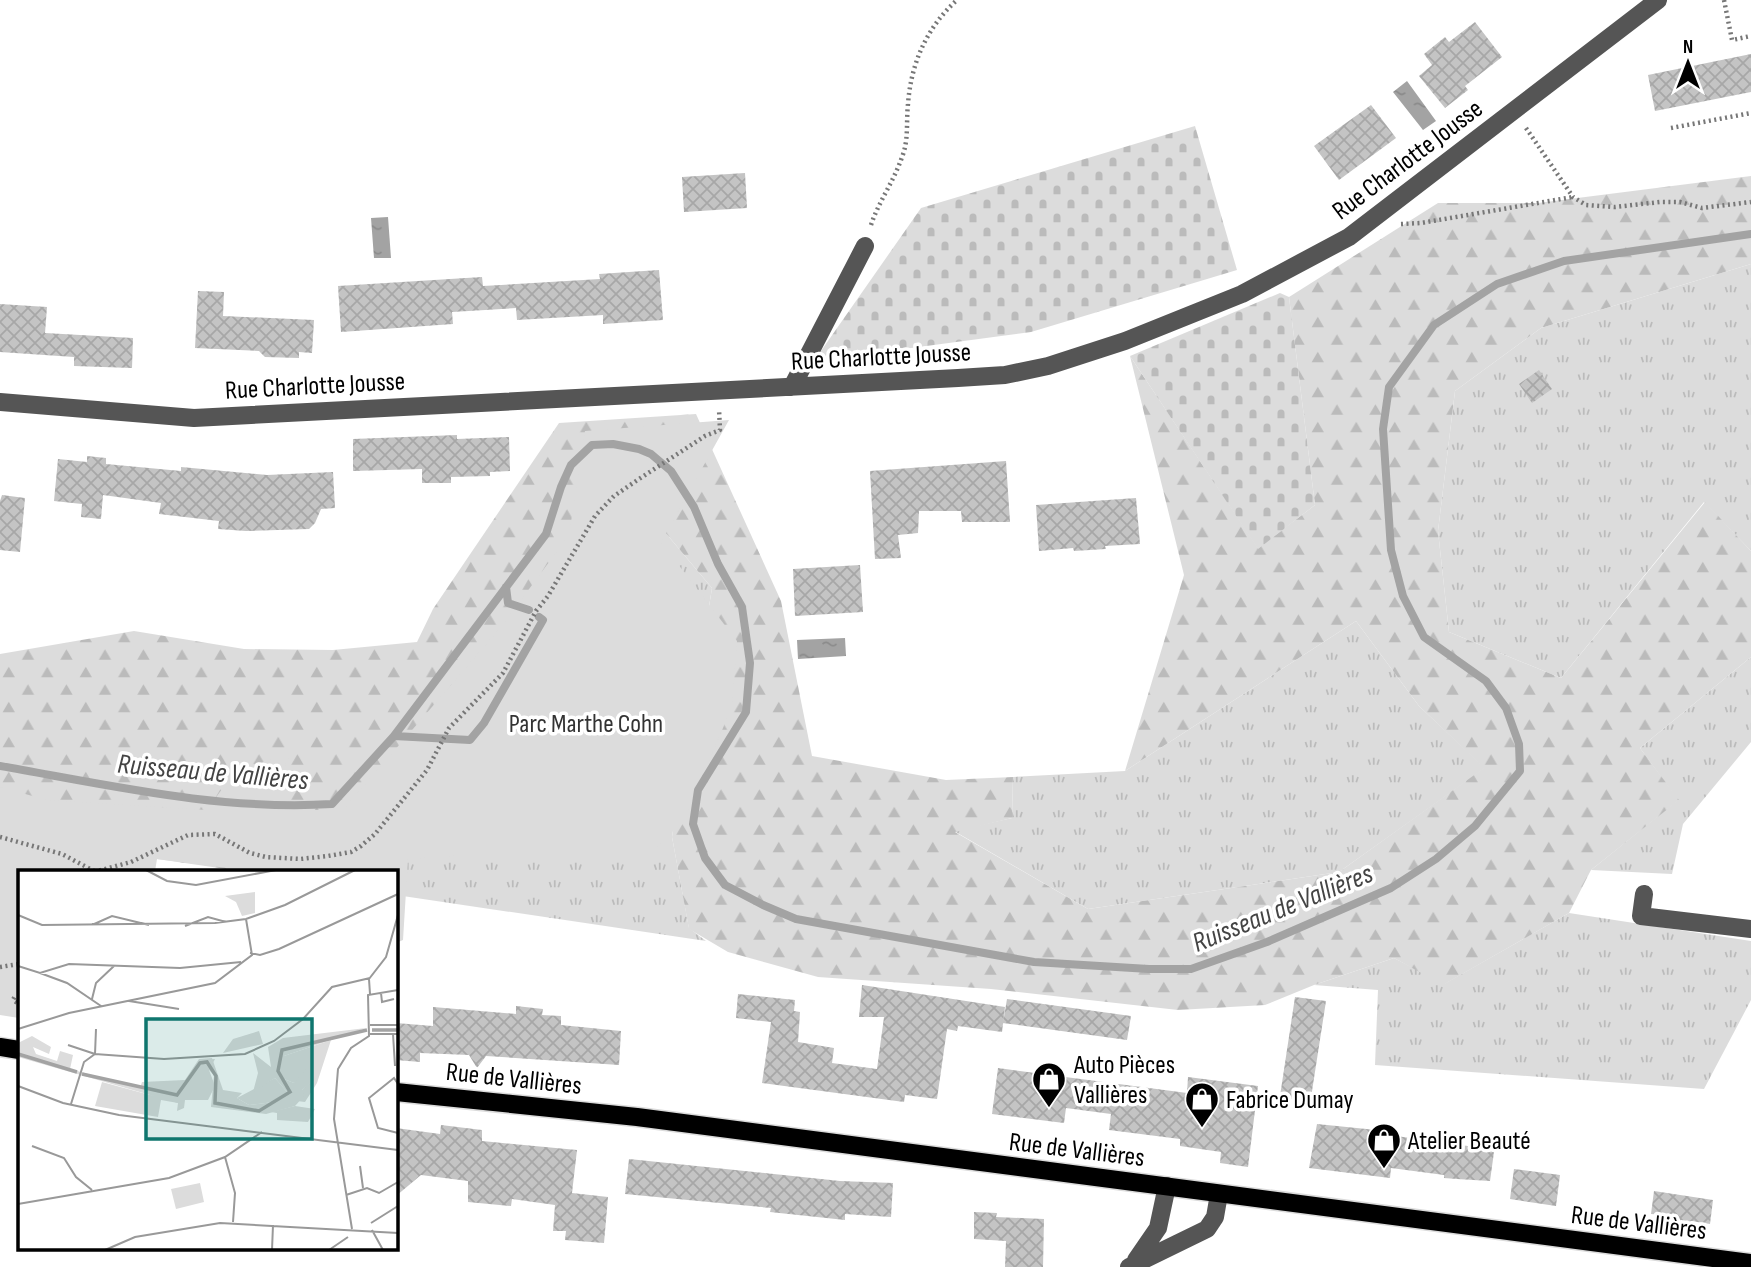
<svg xmlns="http://www.w3.org/2000/svg" width="1751" height="1267" font-family="'Sofia Sans Condensed',sans-serif">
<defs>
<pattern id="grass-tufts" width="24" height="20" patternUnits="userSpaceOnUse" patternTransform="scale(1.75)"><rect width="24" height="20" fill="#dcdcdc"/><path d="M3 7l-1-3M5 7V3M7 7l1-3M15 17l-1-3M17 17v-4M19 17l1-3" fill="none" stroke="#bbb"/></pattern>
<pattern id="forest-firs" width="22" height="20" patternUnits="userSpaceOnUse" patternTransform="scale(1.75)"><rect width="22" height="20" fill="#dcdcdc"/><path d="M5 1l3.5 6h-7zM16 11l3.5 6h-7z" fill="#bbb"/></pattern>
<pattern id="cemetery-stones" width="16" height="16" patternUnits="userSpaceOnUse" patternTransform="scale(1.75)"><rect width="16" height="16" fill="#dcdcdc"/><path d="M2 7V4a2 2 0 0 1 4 0v3zM10 15v-3a2 2 0 0 1 4 0v3z" fill="#bbb"/></pattern>
<pattern id="water-ripples" width="26" height="14" patternUnits="userSpaceOnUse" patternTransform="scale(1.75)"><rect width="26" height="14" fill="#a3a3a3"/><path d="M2 4q2-2 4 0t4 0M15 11q2-2 4 0t4 0" fill="none" stroke="#8b8b8b"/></pattern>
<pattern id="building-cross-hatch" width="8" height="8" patternUnits="userSpaceOnUse" patternTransform="scale(1.75)"><rect width="8" height="8" fill="#c4c4c4"/><path d="M0 0l8 8M0 8l8-8" fill="none" stroke="#a7a7a7"/></pattern>
</defs>
<rect width="100%" height="100%" fill="#fff"/>
<path fill="url(#grass-tufts)" d="M 1751,264 L 1751,551 L 1704,502 L 1561,678 L 1449,632 L 1438,531 L 1455,391 L 1541,328 Z
M 637,499 L 712,588 L 672,837 L 689,928 L 706,941 L 396,895 L 396,872 Z
M 1356,621 L 1419,706 L 1485,768 L 1339,872 L 1088,909 L 954,831 L 1012,818 L 1013,777 L 1125,771 Z
M 1751,657 L 1751,742 L 1683,824 L 1672,874 L 1591,870 L 1678,800 L 1640,748 Z
M 1569,913 L 1751,941 L 1751,1000 L 1704,1089 L 1375,1065 L 1378,990 L 1314,985 L 1394,958 L 1444,984 Z"/>
<path fill="url(#forest-firs)" d="M 1751,176 L 1751,264 L 1541,328 L 1455,391 L 1438,531 L 1449,632 L 1561,678 L 1705,502 L 1751,551 L 1751,657 L 1640,748 L 1679,800 L 1591,870 L 1569,913 L 1443,985 L 1394,958 L 1314,985 L 1265,1005 L 1178,1010 L 991,989 L 818,977 L 728,952 L 689,929 L 672,837 L 712,588 L 637,499 L 338,871 L 240,871 L 157,859 L 149,871 L 19,872 L 0,1001 L 0,654 L 134,631 L 244,649 L 333,650 L 417,642 L 433,609 L 559,423 L 696,414 L 781,601 L 812,756 L 946,780 L 1013,777 L 1012,818 L 955,832 L 1088,909 L 1339,872 L 1484,768 L 1419,706 L 1356,621 L 1125,771 L 1184,575 L 1130,356 L 1258,548 L 1315,505 L 1289,297 L 1438,203 L 1538,203 Z"/>
<path fill="url(#cemetery-stones)" d="M 1195,126 L 1237,270 L 1031,332 L 814,361 L 921,208 Z
M 1280,293 L 1289,297 L 1315,505 L 1258,549 L 1130,356 Z"/>
<path fill="#dcdcdc" d="M 729,420 L 661,542 L 737,641 L 732,707 L 683,821 L 648,855 L 466,855 L 408,859 L 403,940 L 396,943 L 396,872 L 258,872 L 157,859 L 155,871 L 19,872 L 19,1018 L 0,1015 L 0,787 L 47,800 L 207,810 L 237,768 L 291,755 L 269,793 L 301,810 L 343,810 L 501,627 L 569,535 L 585,431 Z"/>
<path fill="url(#water-ripples)" d="M 1407,81 L 1436,121 L 1423,130 L 1393,92 Z
M 388,217 L 391,258 L 374,258 L 371,218 Z
M 845,638 L 846,656 L 798,659 L 797,640 Z"/>
<g fill="none" stroke-linecap="round" stroke-linejoin="round">
<path stroke="#a3a3a3" stroke-width="8" d="M 506,587 L 508,603 L 529,610
M 394,736 L 470,740 L 484,723 L 543,620 L 539,617
M 0,766 C 109,785 221,811 332,804 L 394,736 L 546,534 L 561,487 L 571,465 L 592,445 L 613,444 L 639,449 L 651,454 L 671,471 L 694,507 L 718,564 L 742,607 L 750,663 L 746,712 L 698,790 L 693,824 L 705,858 L 725,885 L 763,905 L 796,919 L 1034,962 L 1149,969 L 1191,969 L 1267,942 L 1391,888 L 1436,859 L 1475,826 L 1520,771 L 1519,744 L 1506,708 L 1486,681 L 1424,637 L 1403,596 L 1391,550 L 1383,429 L 1389,387 L 1434,325 L 1497,284 L 1564,261 L 1751,234"/>
</g>
<path fill="url(#building-cross-hatch)" d="M 1475,22 L 1502,57 L 1465,86 L 1468,90 L 1445,108 L 1419,76 L 1432,65 L 1424,54 L 1445,37 L 1449,42 Z
M 1751,54 L 1751,92 L 1655,111 L 1648,75 Z
M 1371,105 L 1396,138 L 1339,180 L 1314,146 Z
M 745,173 L 747,208 L 684,212 L 682,177 Z
M 659,270 L 663,320 L 603,324 L 603,315 L 517,320 L 516,308 L 452,312 L 453,324 L 341,332 L 338,286 L 482,277 L 483,286 L 600,279 L 599,274 Z
M 198,291 L 224,292 L 223,316 L 314,320 L 312,353 L 299,352 L 299,358 L 265,357 L 259,351 L 195,348 Z
M 0,304 L 47,307 L 45,333 L 133,338 L 132,368 L 74,366 L 74,357 L 0,352 Z
M 1539,370 L 1552,389 L 1532,403 L 1519,384 Z
M 457,435 L 457,439 L 509,437 L 510,471 L 490,472 L 490,476 L 451,477 L 451,483 L 422,483 L 422,469 L 353,471 L 353,439 Z
M 87,456 L 106,458 L 106,464 L 181,471 L 181,467 L 267,475 L 333,472 L 335,508 L 321,509 L 315,523 L 309,529 L 246,531 L 218,529 L 219,521 L 159,514 L 161,503 L 103,495 L 101,519 L 81,517 L 82,504 L 54,501 L 58,459 L 87,462 Z
M 1006,461 L 1010,522 L 962,522 L 961,511 L 919,511 L 918,533 L 898,535 L 901,558 L 875,559 L 870,471 Z
M 2,495 L 25,498 L 20,552 L 0,550 L 0,501 Z
M 1136,498 L 1140,544 L 1105,546 L 1106,549 L 1074,551 L 1073,548 L 1039,551 L 1036,505 Z
M 860,565 L 863,612 L 795,616 L 793,569 Z
M 862,985 L 1005,1007 L 1002,1032 L 958,1026 L 957,1031 L 947,1029 L 937,1099 L 905,1095 L 904,1102 L 762,1083 L 771,1022 L 736,1018 L 738,994 L 795,1000 L 794,1011 L 800,1012 L 798,1042 L 834,1048 L 832,1063 L 877,1069 L 884,1017 L 859,1017 Z
M 1295,997 L 1326,1001 L 1310,1104 L 1280,1096 Z
M 1007,999 L 1131,1016 L 1127,1040 L 1003,1023 Z
M 516,1006 L 543,1009 L 542,1015 L 561,1016 L 561,1025 L 621,1031 L 619,1065 L 486,1056 L 477,1068 L 469,1055 L 420,1053 L 420,1062 L 396,1060 L 396,1023 L 433,1026 L 433,1007 L 516,1014 Z
M 998,1068 L 1187,1093 L 1188,1077 L 1258,1086 L 1248,1167 L 1220,1163 L 1221,1152 L 1180,1146 L 1180,1139 L 1109,1130 L 1111,1114 L 1066,1108 L 1064,1123 L 992,1114 Z
M 1317,1124 L 1396,1132 L 1396,1136 L 1482,1148 L 1482,1150 L 1494,1152 L 1490,1181 L 1457,1179 L 1444,1178 L 1444,1175 L 1391,1168 L 1390,1178 L 1309,1168 Z
M 441,1125 L 482,1130 L 482,1141 L 577,1150 L 572,1193 L 608,1197 L 604,1243 L 565,1240 L 566,1231 L 553,1231 L 555,1205 L 512,1199 L 511,1206 L 468,1202 L 468,1181 L 421,1175 L 396,1196 L 396,1128 L 440,1134 Z
M 629,1159 L 840,1181 L 893,1183 L 891,1217 L 845,1214 L 845,1220 L 770,1212 L 771,1208 L 625,1194 Z
M 1514,1169 L 1560,1175 L 1556,1206 L 1510,1199 Z
M 1654,1191 L 1713,1200 L 1710,1224 L 1691,1221 L 1690,1228 L 1661,1224 L 1663,1215 L 1651,1214 Z
M 974,1212 L 997,1213 L 996,1217 L 1044,1219 L 1043,1267 L 1005,1267 L 1006,1241 L 974,1239 Z"/>
<g fill="none" stroke-linecap="round" stroke-linejoin="round">
<g stroke="#dbdbdb" stroke-width="21">
<path id="major" d="M 0,1047 L 19,1050
M 396,1092 L 637,1117 L 1751,1263"/>
</g>
<path stroke="#777" stroke-width="4.5" stroke-dasharray="2 3.5" stroke-linecap="butt" d="M 1724,0 L 1732,40 L 1751,36
M 1526,128 L 1573,197 L 1586,205 L 1615,207 L 1660,202 L 1680,202 L 1702,208 L 1751,202
M 1671,128 L 1751,113
M 1401,224 L 1421,223 L 1573,197
M 871,225 C 879,201 894,181 902,157 C 909,140 906,121 908,104 C 911,63 927,27 957,0
M 0,837 L 62,854 L 94,871
M 94,872 L 131,862 L 188,835 L 215,834 L 250,853 L 266,857 L 300,859 L 328,856 L 351,852 L 361,846 L 375,834 L 427,770 L 449,728 L 503,673 L 536,611 L 548,596 L 595,516 L 614,496 L 639,479 L 705,436 L 720,430 L 719,409
M 0,967 L 19,964
M 19,996 L 15,996 L 13,1000 L 19,1004"/>
<path stroke="#555" stroke-width="18" d="M 792,387 L 865,246
M 0,402 L 194,418 L 958,378 L 1005,375 L 1048,366 L 1125,341 L 1242,294 L 1349,237 L 1658,0
M 1644,894 L 1641,916 L 1751,929
M 1136,1260 L 1158,1228 L 1167,1186
M 1129,1267 L 1207,1229 L 1215,1217 L 1219,1194"/>
<use href="#major" stroke="#000" stroke-width="18"/>
</g>
<defs>
<g id="shop-pin" transform="scale(1.75)"><path d="M0 17L-7.5 6A9.5 9.5 0 1 1 7.5 6Z" fill="#000" stroke="#fff"/><path d="M-5-2.5h2.3a2.7 3.5 0 0 1 5.4 0H5L5.5 6h-11ZM-1.5-2.5h3a1.5 2.3 0 0 0-3 0Z" fill="#fff"/></g>
</defs>
<g fill-rule="evenodd">
<use href="#shop-pin" x="1049" y="1079"/>
<use href="#shop-pin" x="1202" y="1099"/>
<use href="#shop-pin" x="1384" y="1140"/>
</g>
<g text-anchor="middle" stroke-width="7" stroke-linejoin="round" paint-order="stroke">
<g font-size="26" fill="#000" stroke="#fff">
<text transform="translate(1407 159) rotate(-37)" y="9">Rue Charlotte Jousse</text>
<text transform="translate(881 356) rotate(-3)" y="9">Rue Charlotte Jousse</text>
<text transform="translate(315 385) rotate(-3)" y="9">Rue Charlotte Jousse</text>
<text transform="translate(514 1078) rotate(6)" y="9">Rue de Vallières</text>
<text transform="translate(1077 1149) rotate(7)" y="9">Rue de Vallières</text>
<text transform="translate(1639 1222) rotate(7)" y="9">Rue de Vallières</text>
</g>
<g font-size="26" fill="#333" stroke="#fff">
<text x="586" y="732">Parc Marthe Cohn</text>
</g>
<g font-size="26" fill="#000" stroke="#fff" text-anchor="start">
<text x="1074" y="1073">Auto Pièces<tspan x="1074" dy="30">Vallières</tspan></text>
<text x="1226" y="1108">Fabrice Dumay</text>
<text x="1408" y="1149">Atelier Beauté</text>
</g>
<g font-size="28" font-style="italic" fill="#444" stroke="#fff">
<text transform="translate(213 771) rotate(5)" y="10">Ruisseau de Vallières</text>
<text transform="translate(1282 907) rotate(-22)" y="10">Ruisseau de Vallières</text>
</g>
</g>
<g transform="translate(18 870)">
<rect width="380" height="380" fill="#fff"/>
<path d="M 237,22 L 237,43 L 224,46 L 218,32 L 207,26 ZM 313,170 L 299,213 L 287,232 L 279,231 L 284,220 L 299,206 L 276,213 L 266,209 L 266,186 ZM 257,208 L 269,222 L 255,232 L 231,235 L 219,228 ZM 277,236 L 297,239 L 290,252 L 259,250 L 259,243 L 253,242 Z" fill="#dcdcdc"/>
<path d="M 348,158 L 266,186 L 266,209 L 276,213 L 290,197 L 300,207 L 284,220 L 287,225 L 277,236 L 248,244 L 193,237 L 196,205 L 188,197 L 160,233 L 0,187 L 0,173 L 14,166 L 33,177 L 31,184 L 15,177 L 18,184 L 39,191 L 42,181 L 55,185 L 52,199 L 122,218 L 124,212 L 167,210 L 181,189 L 194,188 L 205,220 L 224,223 L 219,228 L 231,235 L 255,232 L 269,222 L 257,208 L 235,222 L 240,203 L 235,183 L 253,197 L 250,177 L 265,168 Z" fill="#dcdcdc"/>
<path d="M 241,161 L 245,174 L 205,183 L 215,169 Z" fill="#dcdcdc"/>
<path d="M 197,189 L 191,200 L 197,216 L 190,230 L 167,230 L 166,238 L 159,241 L 160,233 L 143,230 L 140,247 L 77,236 L 84,212 L 132,225 L 147,226 L 156,221 L 154,224 L 160,226 L 182,200 L 183,190 ZM 182,313 L 186,332 L 158,339 L 153,319 Z" fill="#dcdcdc"/>
<path fill="none" stroke="#a3a3a3" stroke-width="3.5" d="M 354,160 L 380,160M 0,184 L 59,202M 64,204 L 159,225 L 182,193 L 189,192 L 198,206 L 197,233 L 241,241 L 272,222 L 260,201 L 264,180 L 349,160"/>
<path fill="none" stroke="#999" stroke-width="2" d="M 128,0 L 149,11 L 178,15 L 258,0M 157,0 L 187,0M 0,45 L 24,55 L 197,53 L 228,49 L 267,35 L 337,0M 74,55 L 94,46 L 131,55M 167,56 L 190,47 L 208,52M 232,83 L 242,85 L 261,79 L 380,24M 0,96 L 22,103 L 51,94 L 162,98 L 223,92M 22,103 L 49,113 L 83,136M 363,123 L 364,132 L 376,129M 352,124 L 351,109 L 368,87 L 380,45M 74,129 L 78,113 L 96,96M 111,131 L 161,139M 352,155 L 380,155M 0,159 L 51,143 L 197,113 L 234,85 L 228,49M 352,164 L 380,164M 375,164 L 377,196M 50,175 L 77,184M 77,184 L 78,159M 380,214 L 376,208 L 351,228 L 360,258 L 380,263M 0,216 L 45,233 L 101,245 L 380,280M 53,234 L 66,192 L 77,184 L 146,189 L 227,184 L 256,171 L 285,149 L 314,117 L 352,108M 14,276 L 46,288 L 58,307 L 74,320M 207,287 L 217,323 L 215,352M 342,296 L 345,318M 328,325 L 349,318 L 361,323 L 380,312M 0,334 L 151,308 L 207,287 L 244,262M 353,353 L 380,336M 334,359 L 316,249 L 320,199 L 333,178 L 351,166 L 350,125 L 380,120M 354,360 L 365,380M 87,380 L 117,367 L 202,353 L 380,363M 254,380 L 255,355M 311,380 L 330,367"/>
<path fill="#0f766e" fill-opacity="0.15" stroke="#0f766e" stroke-width="3.5" d="M 128,149 L 294,149 L 294,269 L 128,269 Z"/>
<rect width="380" height="380" fill="none" stroke="#000" stroke-width="3.5"/>
</g>
<g transform="translate(1688 63)" stroke="#ffffff" stroke-width="5" paint-order="stroke">
<path d="M0-5L12 26L0 18L-12 26Z" fill="#000000"/>
<text y="-10" font-size="19" font-weight="bold" text-anchor="middle" fill="#000000">N</text>
</g>
</svg>
